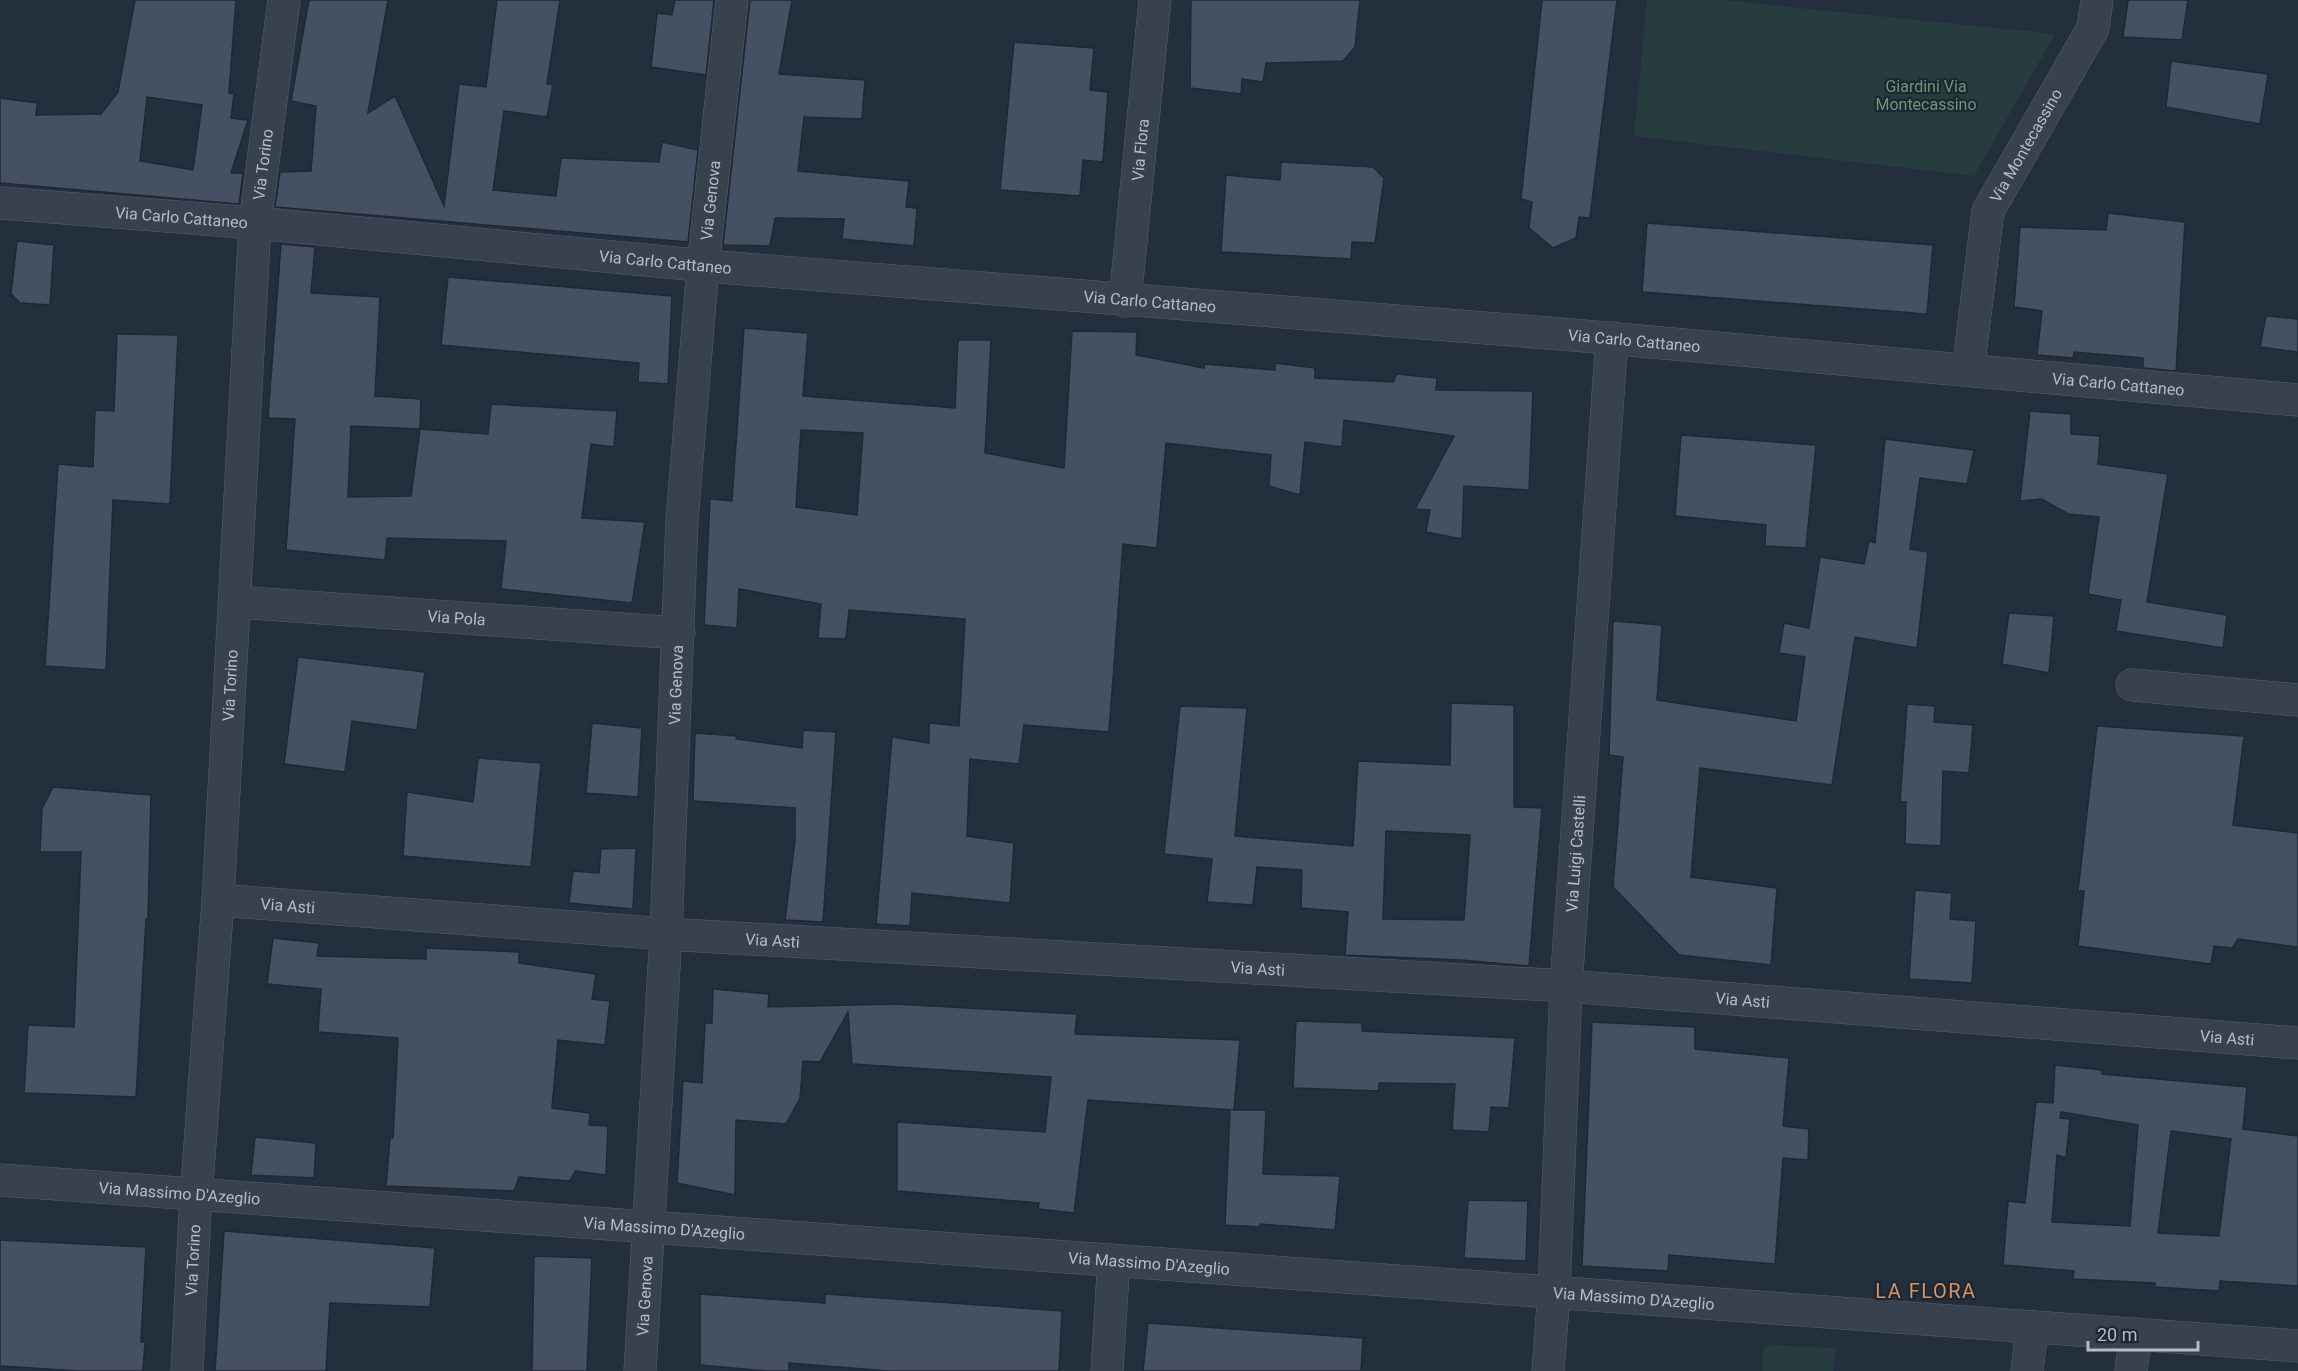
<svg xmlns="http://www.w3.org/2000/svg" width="2298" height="1371" font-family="Roboto,sans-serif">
<rect width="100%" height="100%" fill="#242f3e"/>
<path fill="#263c3f" d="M 1647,0 L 1723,0 L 2055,34 L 1974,176 L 1634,136 Z
M 1764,1345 L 1836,1348 L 1833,1371 L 1762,1371 Z"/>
<path fill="#455162" stroke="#1f2835" stroke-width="1.5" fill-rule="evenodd" d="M 135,0 L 236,0 L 229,93 L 234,94 L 231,118 L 248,120 L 231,173 L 243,173 L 239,204 L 0,183 L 0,98 L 37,103 L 36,115 L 101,114 L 118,92 ZM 147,97 L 202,105 L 193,170 L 140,161 Z
M 309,0 L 388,0 L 368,113 L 395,96 L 444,206 L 459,84 L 486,87 L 497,0 L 560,0 L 547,84 L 553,85 L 547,117 L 504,111 L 493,190 L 556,196 L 561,158 L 659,162 L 662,142 L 698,150 L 688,242 L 275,207 L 280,172 L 311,171 L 316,106 L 291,101 Z
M 675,0 L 714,0 L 706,75 L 651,67 L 657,13 L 672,15 Z
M 750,0 L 792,0 L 779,74 L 865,80 L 862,119 L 804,117 L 798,171 L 909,181 L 906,207 L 917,208 L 914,246 L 842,239 L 844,219 L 775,218 L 770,246 L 723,245 Z
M 1191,0 L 1360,0 L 1355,47 L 1343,61 L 1266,63 L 1263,82 L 1242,79 L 1241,94 L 1190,88 Z
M 1542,0 L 1617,0 L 1590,218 L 1579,217 L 1576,238 L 1553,248 L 1529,228 L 1532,202 L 1521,199 Z
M 2128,0 L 2188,0 L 2182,40 L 2123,37 Z
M 1014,42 L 1094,48 L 1090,90 L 1108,92 L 1103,162 L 1083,160 L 1080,196 L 1000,190 Z
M 2171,61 L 2268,74 L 2260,124 L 2166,107 Z
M 1281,162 L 1373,167 L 1384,178 L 1375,243 L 1352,242 L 1351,259 L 1221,252 L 1226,175 L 1280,180 Z
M 2108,213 L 2185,222 L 2176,371 L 2143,368 L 2143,358 L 2074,352 L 2073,358 L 2037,355 L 2042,311 L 2014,307 L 2020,227 L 2106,230 Z
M 1647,223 L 1933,245 L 1927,314 L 1642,292 Z
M 17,241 L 54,245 L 50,305 L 20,303 L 11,294 Z
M 281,244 L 315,247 L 311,293 L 380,297 L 375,396 L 421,399 L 420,429 L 488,434 L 491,404 L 617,411 L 614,447 L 591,444 L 582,518 L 645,522 L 632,603 L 501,589 L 506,541 L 387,538 L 385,560 L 286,550 L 295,419 L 268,418 ZM 351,426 L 420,429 L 411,496 L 348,497 Z
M 448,277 L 672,296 L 668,384 L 638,382 L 639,363 L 441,345 Z
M 2266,316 L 2298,319 L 2298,352 L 2260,347 Z
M 744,328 L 808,333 L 803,396 L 955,408 L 958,340 L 991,340 L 985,453 L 1064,468 L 1072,331 L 1137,332 L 1136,355 L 1204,368 L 1204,364 L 1275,370 L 1275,363 L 1315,368 L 1315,378 L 1393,382 L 1397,374 L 1437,378 L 1436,390 L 1533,391 L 1529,490 L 1464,486 L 1462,539 L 1426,532 L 1430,510 L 1415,509 L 1454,436 L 1344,420 L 1342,447 L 1305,442 L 1300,495 L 1269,486 L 1271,455 L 1166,443 L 1157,548 L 1123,544 L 1109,732 L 1024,725 L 1019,764 L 970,759 L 967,836 L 1014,843 L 1010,903 L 912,893 L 910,926 L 876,924 L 892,737 L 929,743 L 929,723 L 959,726 L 965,619 L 849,610 L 846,639 L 818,638 L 821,604 L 739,589 L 737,628 L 704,625 L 710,499 L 732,501 ZM 801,430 L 863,433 L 857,515 L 796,507 Z
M 117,334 L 178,335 L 170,504 L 113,500 L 106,670 L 45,666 L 58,464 L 93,467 L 95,410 L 114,411 Z
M 2030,411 L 2071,414 L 2071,434 L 2100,436 L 2098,464 L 2168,474 L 2147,602 L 2227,615 L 2223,648 L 2116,631 L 2121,600 L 2088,594 L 2099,517 L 2068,514 L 2042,499 L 2020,501 Z
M 1681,435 L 1816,445 L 1806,548 L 1765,546 L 1766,525 L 1675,516 Z
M 1885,439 L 1974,450 L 1967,484 L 1920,478 L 1910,549 L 1928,552 L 1917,648 L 1855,637 L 1832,785 L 1700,768 L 1691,877 L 1777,888 L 1771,965 L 1679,955 L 1613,887 L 1623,757 L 1609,755 L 1613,621 L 1662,625 L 1657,700 L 1796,721 L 1805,657 L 1779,653 L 1784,623 L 1809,628 L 1820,557 L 1864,564 L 1869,541 L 1875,543 Z
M 2009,613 L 2054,616 L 2049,673 L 2002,664 Z
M 298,657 L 425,672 L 417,730 L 352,721 L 345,772 L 284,764 Z
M 1451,703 L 1514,705 L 1514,807 L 1542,808 L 1529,966 L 1461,960 L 1345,955 L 1348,912 L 1301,908 L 1302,870 L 1257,867 L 1253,905 L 1207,902 L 1212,859 L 1164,854 L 1180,706 L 1247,708 L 1235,836 L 1353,846 L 1358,761 L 1450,765 ZM 1386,831 L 1470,835 L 1464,920 L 1383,919 Z
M 1907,704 L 1935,706 L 1934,722 L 1973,725 L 1969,773 L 1943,771 L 1941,846 L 1905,844 L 1906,802 L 1900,802 Z
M 592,723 L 642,728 L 638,797 L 586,793 Z
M 2097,726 L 2244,736 L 2233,825 L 2298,833 L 2298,947 L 2238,939 L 2232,948 L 2214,946 L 2211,964 L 2078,946 L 2084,891 L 2078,891 Z
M 803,730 L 836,732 L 823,922 L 785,920 L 795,840 L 795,808 L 693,801 L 695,733 L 737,736 L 736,739 L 802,748 Z
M 478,758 L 541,763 L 531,867 L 403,856 L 407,792 L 473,802 Z
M 53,787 L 151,795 L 148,919 L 146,919 L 136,1097 L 24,1093 L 28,1025 L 74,1027 L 81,852 L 40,852 L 42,809 Z
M 636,848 L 633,909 L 569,903 L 573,871 L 599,873 L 601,849 Z
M 1915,890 L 1952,893 L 1950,919 L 1976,921 L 1972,983 L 1909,979 Z
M 273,938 L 319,943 L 317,956 L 426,959 L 426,948 L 519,952 L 519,963 L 596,974 L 592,999 L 610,1001 L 605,1045 L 558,1040 L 552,1108 L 590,1113 L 589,1125 L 608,1126 L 606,1175 L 575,1171 L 570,1181 L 519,1177 L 514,1191 L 386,1186 L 390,1138 L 393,1138 L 398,1038 L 318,1032 L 321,989 L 267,984 Z
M 713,989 L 769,994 L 768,1007 L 895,1004 L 1077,1014 L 1075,1034 L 1240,1040 L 1234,1110 L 1088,1100 L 1074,1213 L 1038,1209 L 1039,1203 L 897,1191 L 897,1122 L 1045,1132 L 1051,1077 L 852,1064 L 848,1012 L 820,1062 L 803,1061 L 800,1098 L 786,1124 L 736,1120 L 735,1195 L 677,1183 L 683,1081 L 702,1083 L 705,1023 L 712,1023 Z
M 1296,1021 L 1362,1023 L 1362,1031 L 1515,1038 L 1509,1108 L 1491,1107 L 1489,1132 L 1452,1130 L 1455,1084 L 1379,1083 L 1379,1091 L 1293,1088 Z
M 1592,1022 L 1695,1027 L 1695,1049 L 1789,1058 L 1783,1126 L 1809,1129 L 1808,1160 L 1783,1158 L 1775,1264 L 1669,1255 L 1668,1271 L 1582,1266 Z
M 2055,1065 L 2102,1070 L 2102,1074 L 2247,1087 L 2243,1129 L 2298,1136 L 2298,1286 L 2220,1281 L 2219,1291 L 2155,1287 L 2155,1283 L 2073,1279 L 2074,1271 L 2003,1265 L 2008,1201 L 2025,1203 L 2036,1102 L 2053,1103 ZM 2061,1112 L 2138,1125 L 2130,1226 L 2052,1222 L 2057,1155 L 2066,1158 L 2070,1119 L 2060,1118 ZM 2171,1131 L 2231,1139 L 2219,1236 L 2158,1233 Z
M 1230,1110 L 1266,1110 L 1263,1174 L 1340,1176 L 1335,1230 L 1260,1224 L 1260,1227 L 1225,1225 Z
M 255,1137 L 316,1143 L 314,1178 L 251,1175 Z
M 1468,1200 L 1528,1201 L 1526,1261 L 1464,1258 Z
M 224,1231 L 435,1248 L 430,1307 L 330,1303 L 326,1371 L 215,1371 Z
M 0,1240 L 146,1247 L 141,1342 L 145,1342 L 143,1371 L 80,1371 L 0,1366 Z
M 534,1256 L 592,1258 L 587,1371 L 532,1371 Z
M 700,1294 L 825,1303 L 825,1294 L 1062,1311 L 1059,1371 L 889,1371 L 789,1363 L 789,1371 L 768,1371 L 700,1365 Z
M 1148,1323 L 1363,1338 L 1361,1371 L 1143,1371 Z"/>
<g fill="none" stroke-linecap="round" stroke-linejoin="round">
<g stroke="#565f6c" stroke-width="33">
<g id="street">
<path id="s1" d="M 0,203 L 255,223 L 719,267 L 1573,335 L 2298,400"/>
<path id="s2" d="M 1125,301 L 1155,0"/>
<path id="s3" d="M 1968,370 L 1988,211 L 2093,28 L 2097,0"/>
<path id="s4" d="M 235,602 L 679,633"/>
<path d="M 2132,685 L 2298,700"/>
<path id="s5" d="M 218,900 L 666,934 L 1566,986 L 2298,1043"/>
<path id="s6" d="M 0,1180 L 2298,1346"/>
<path id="s7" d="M 187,1371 L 195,1212 L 218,900 L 255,223 L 284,0"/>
<path id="s8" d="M 640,1371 L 666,934 L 682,520 L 703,266 L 732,0"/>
<path d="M 1107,1371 L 1113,1273 L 1112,1260"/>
<path id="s9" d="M 1548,1371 L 1554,1292 L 1566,986 L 1612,338"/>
<path d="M 2027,1371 L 2032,1327"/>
<path d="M 2131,1371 L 2136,1334"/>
</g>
</g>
<use href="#street" stroke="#38414e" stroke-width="32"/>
</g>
<g text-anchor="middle" stroke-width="4.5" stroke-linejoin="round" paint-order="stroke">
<g font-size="16" fill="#6b9a76" stroke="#1d2633">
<text x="1926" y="92">Giardini Via<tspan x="1926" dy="18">Montecassino</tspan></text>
</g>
<g font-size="16" fill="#b4bcc9" stroke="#1d2633">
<text dy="6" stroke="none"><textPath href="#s3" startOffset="236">Via Montecassino</textPath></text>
<text dy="6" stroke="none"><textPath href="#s2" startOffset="152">Via Flora</textPath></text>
<text dy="6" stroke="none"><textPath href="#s7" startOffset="1209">Via Torino</textPath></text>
<text dy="6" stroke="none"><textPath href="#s8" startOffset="1173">Via Genova</textPath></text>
<text dy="6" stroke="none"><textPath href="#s1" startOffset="182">Via Carlo Cattaneo</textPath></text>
<text dy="6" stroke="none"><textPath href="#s1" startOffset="668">Via Carlo Cattaneo</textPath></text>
<text dy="6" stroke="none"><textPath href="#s1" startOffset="1154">Via Carlo Cattaneo</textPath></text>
<text dy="6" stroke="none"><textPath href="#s1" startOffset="1640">Via Carlo Cattaneo</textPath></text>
<text dy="6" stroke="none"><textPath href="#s1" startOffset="2126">Via Carlo Cattaneo</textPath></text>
<text dy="6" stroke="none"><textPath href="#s4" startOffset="222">Via Pola</textPath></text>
<text dy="6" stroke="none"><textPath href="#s7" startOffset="687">Via Torino</textPath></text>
<text dy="6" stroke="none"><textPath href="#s8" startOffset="687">Via Genova</textPath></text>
<text dy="6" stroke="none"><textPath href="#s9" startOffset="518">Via Luigi Castelli</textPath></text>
<text dy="6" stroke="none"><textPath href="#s5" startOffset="70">Via Asti</textPath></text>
<text dy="6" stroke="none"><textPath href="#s5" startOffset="556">Via Asti</textPath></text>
<text dy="6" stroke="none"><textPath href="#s5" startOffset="1042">Via Asti</textPath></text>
<text dy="6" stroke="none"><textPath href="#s5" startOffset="1528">Via Asti</textPath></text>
<text dy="6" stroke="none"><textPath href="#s5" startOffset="2014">Via Asti</textPath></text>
<text dy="6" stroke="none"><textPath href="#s6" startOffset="180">Via Massimo D'Azeglio</textPath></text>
<text dy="6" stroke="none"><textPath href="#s6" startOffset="666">Via Massimo D'Azeglio</textPath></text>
<text dy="6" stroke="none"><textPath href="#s7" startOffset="111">Via Torino</textPath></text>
<text dy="6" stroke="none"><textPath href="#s6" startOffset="1152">Via Massimo D'Azeglio</textPath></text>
<text dy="6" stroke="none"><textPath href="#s8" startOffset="75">Via Genova</textPath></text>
<text dy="6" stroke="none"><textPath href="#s6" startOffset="1638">Via Massimo D'Azeglio</textPath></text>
</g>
<g font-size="20" letter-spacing="1.5" fill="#d59563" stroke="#1d2633">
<text x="1926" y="1298">LA FLORA</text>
</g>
</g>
<path d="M2088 1341v9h110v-9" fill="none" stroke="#b4bcc9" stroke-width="3"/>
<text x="2097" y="1341" font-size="18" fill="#b4bcc9" stroke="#1d2633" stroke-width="4.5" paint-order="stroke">20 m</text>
</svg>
